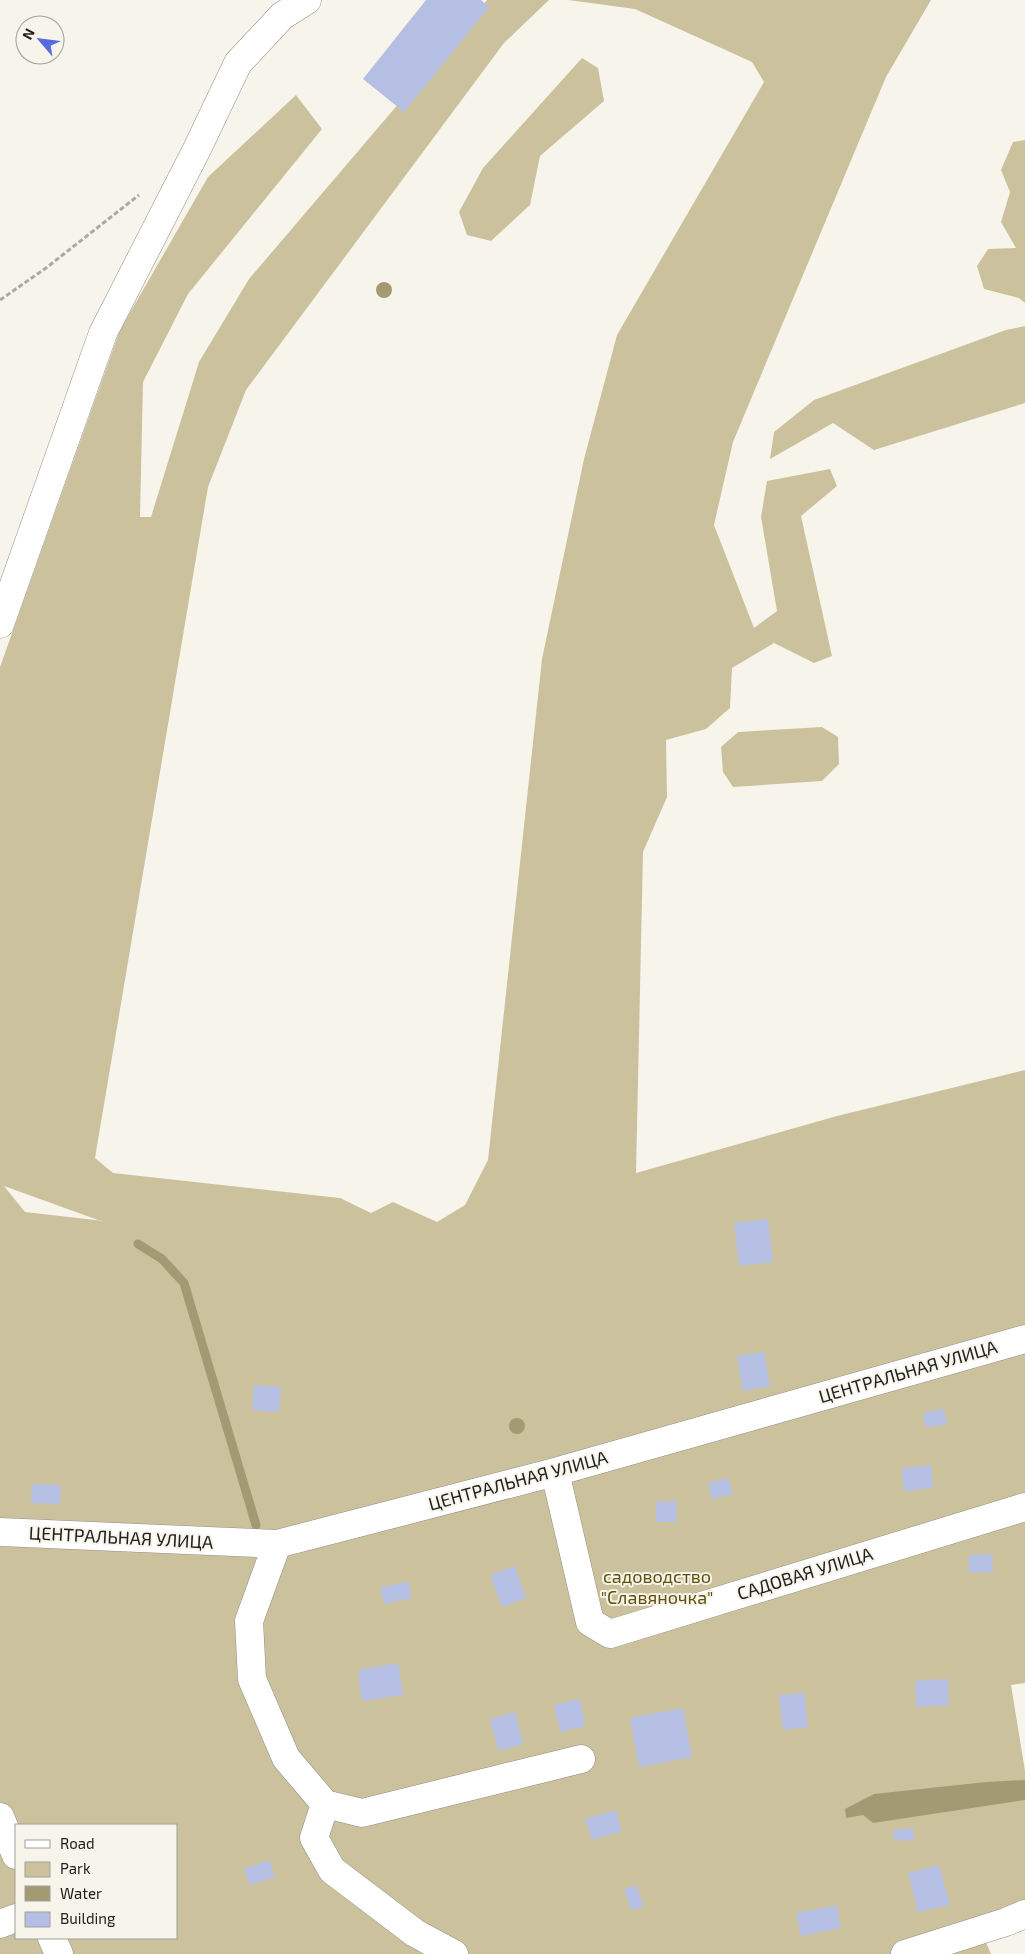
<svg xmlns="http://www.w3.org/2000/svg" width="1025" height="1954" font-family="'Exo 2',sans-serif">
<rect width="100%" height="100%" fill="#f7f5eb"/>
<path fill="#cbc29d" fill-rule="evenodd" d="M 487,0 L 549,0 L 504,43 L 246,390 L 208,487 L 95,1158 L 113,1173 L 340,1198 L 371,1213 L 393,1202 L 437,1222 L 465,1205 L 488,1160 L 542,659 L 584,459 L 617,335 L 764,82 L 752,62 L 635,9 L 568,0 L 931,0 L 886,77 L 733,442 L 714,525 L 754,628 L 777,611 L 761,517 L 767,481 L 830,469 L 837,486 L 801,516 L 832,656 L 814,663 L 774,643 L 732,668 L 730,708 L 706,729 L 666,740 L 667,797 L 643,852 L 636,1173 L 837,1116 L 1025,1070 L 1025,1683 L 1011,1685 L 1025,1771 L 1025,1901 L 977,1922 L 991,1954 L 0,1954 L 0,667 L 120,330 L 208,177 L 296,95 L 322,129 L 188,294 L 143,382 L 140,517 L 151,517 L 199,362 L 249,279 ZM 4,1186 L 98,1220 L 104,1221 L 25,1212 ZM 16,1825 L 176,1825 L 176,1938 L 16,1938 Z
M 582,58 L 598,68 L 604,101 L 540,156 L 530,205 L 491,241 L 467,235 L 459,212 L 483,168 Z
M 1025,140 L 1025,303 L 1019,298 L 984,289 L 977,266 L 988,249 L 1016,248 L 1001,222 L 1010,192 L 1001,170 L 1013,142 Z
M 1025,326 L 1025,403 L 874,450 L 833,423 L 770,459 L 774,432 L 814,400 L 1006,330 Z
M 822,727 L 838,737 L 839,764 L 822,781 L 733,787 L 723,772 L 721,747 L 738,732 Z"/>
<path fill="#a39a74" d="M 1025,1780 L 1025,1800 L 873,1823 L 863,1815 L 846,1818 L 845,1809 L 874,1794 L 986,1782 Z"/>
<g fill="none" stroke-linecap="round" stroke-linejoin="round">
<path stroke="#a39a74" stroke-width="9" d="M 138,1244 L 162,1259 L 184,1283 L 256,1525"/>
</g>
<path fill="#b5bfe4" d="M 426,0 L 481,0 L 489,7 L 404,112 L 363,79 Z
M 768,1219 L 773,1262 L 739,1266 L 734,1223 Z
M 764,1352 L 770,1386 L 743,1391 L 737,1356 Z
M 254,1385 L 281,1387 L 279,1412 L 252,1410 Z
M 944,1409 L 947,1424 L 926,1428 L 923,1413 Z
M 931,1465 L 933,1488 L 904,1491 L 902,1468 Z
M 728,1478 L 733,1494 L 712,1499 L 708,1483 Z
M 32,1484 L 61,1485 L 60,1504 L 31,1503 Z
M 676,1501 L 677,1522 L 656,1522 L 656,1502 Z
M 992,1554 L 993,1572 L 969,1573 L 969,1555 Z
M 515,1566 L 526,1598 L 502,1607 L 490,1575 Z
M 408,1581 L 412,1598 L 384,1604 L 380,1588 Z
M 398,1663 L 403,1695 L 362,1701 L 358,1670 Z
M 948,1679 L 949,1705 L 916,1707 L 915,1681 Z
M 804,1693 L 808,1727 L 783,1730 L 779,1695 Z
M 580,1699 L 585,1726 L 560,1732 L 554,1705 Z
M 683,1708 L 692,1757 L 639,1767 L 630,1718 Z
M 515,1712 L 523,1744 L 499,1751 L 490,1719 Z
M 616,1810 L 622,1831 L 592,1840 L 585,1819 Z
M 913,1828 L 914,1840 L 894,1841 L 893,1830 Z
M 269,1860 L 275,1877 L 250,1885 L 244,1869 Z
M 939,1865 L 950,1905 L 918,1912 L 908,1873 Z
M 636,1885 L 644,1906 L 631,1910 L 624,1889 Z
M 837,1905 L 841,1928 L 801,1936 L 796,1913 Z"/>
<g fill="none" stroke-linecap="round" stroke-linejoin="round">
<g stroke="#918f86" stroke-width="29">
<path id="minor" d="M 0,624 L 103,333 L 197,149 L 238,63 L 282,16 L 307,0
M 555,1472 L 590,1622 L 610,1634 L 1025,1507
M 0,1532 L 277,1544 L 555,1472 L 1025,1339
M 277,1544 L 249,1621 L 252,1679 L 286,1758 L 325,1804 L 314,1838 L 332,1870 L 415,1933 L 454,1954
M 325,1804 L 362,1813 L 581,1759
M 0,1817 L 16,1855
M 0,1924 L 16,1918
M 52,1938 L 59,1954
M 905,1954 L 1006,1922 L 1025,1914"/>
</g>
<path stroke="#abaaa2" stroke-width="3" stroke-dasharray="5 2.5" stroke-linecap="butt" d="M 0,300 L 46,268 L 139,195"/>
<use href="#minor" stroke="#fff" stroke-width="28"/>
</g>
<g fill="#a39a71">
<circle cx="384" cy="290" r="8"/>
<circle cx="517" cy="1426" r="8"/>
</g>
<g text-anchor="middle" stroke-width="4" stroke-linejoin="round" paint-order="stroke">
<g font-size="18" fill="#20201c" stroke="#f7f5eb">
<text transform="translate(908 1372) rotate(-16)" y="6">ЦЕНТРАЛЬНАЯ УЛИЦА</text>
<text transform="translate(518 1481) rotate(-15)" y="6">ЦЕНТРАЛЬНАЯ УЛИЦА</text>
<text transform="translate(121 1538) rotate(3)" y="6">ЦЕНТРАЛЬНАЯ УЛИЦА</text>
<text transform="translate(805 1574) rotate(-17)" y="6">САДОВАЯ УЛИЦА</text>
</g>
<g font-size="18" fill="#5f500d" stroke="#f7f5eb">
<text x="657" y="1583">садоводство<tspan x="657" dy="21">"Славяночка"</tspan></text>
</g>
</g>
<rect x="15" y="1824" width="162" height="115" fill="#f7f5eb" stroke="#a1a098"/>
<rect x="25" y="1840" width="25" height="8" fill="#ffffff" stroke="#a1a098"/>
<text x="60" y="1849" font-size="15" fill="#20201c">Road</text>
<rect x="25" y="1862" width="25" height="15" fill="#cbc29d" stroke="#a1a098"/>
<text x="60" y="1874" font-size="15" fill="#20201c">Park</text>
<rect x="25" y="1886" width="25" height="15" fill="#a39a74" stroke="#a1a098"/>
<text x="60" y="1899" font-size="15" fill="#20201c">Water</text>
<rect x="25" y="1912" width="25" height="15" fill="#b5bfe4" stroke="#a1a098"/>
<text x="60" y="1924" font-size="15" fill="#20201c">Building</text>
<g transform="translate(40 40) rotate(298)"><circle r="24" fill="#f7f5eb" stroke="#a1a098"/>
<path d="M0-4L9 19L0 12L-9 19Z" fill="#586ae1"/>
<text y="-8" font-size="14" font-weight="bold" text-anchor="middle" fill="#20201c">N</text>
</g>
</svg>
